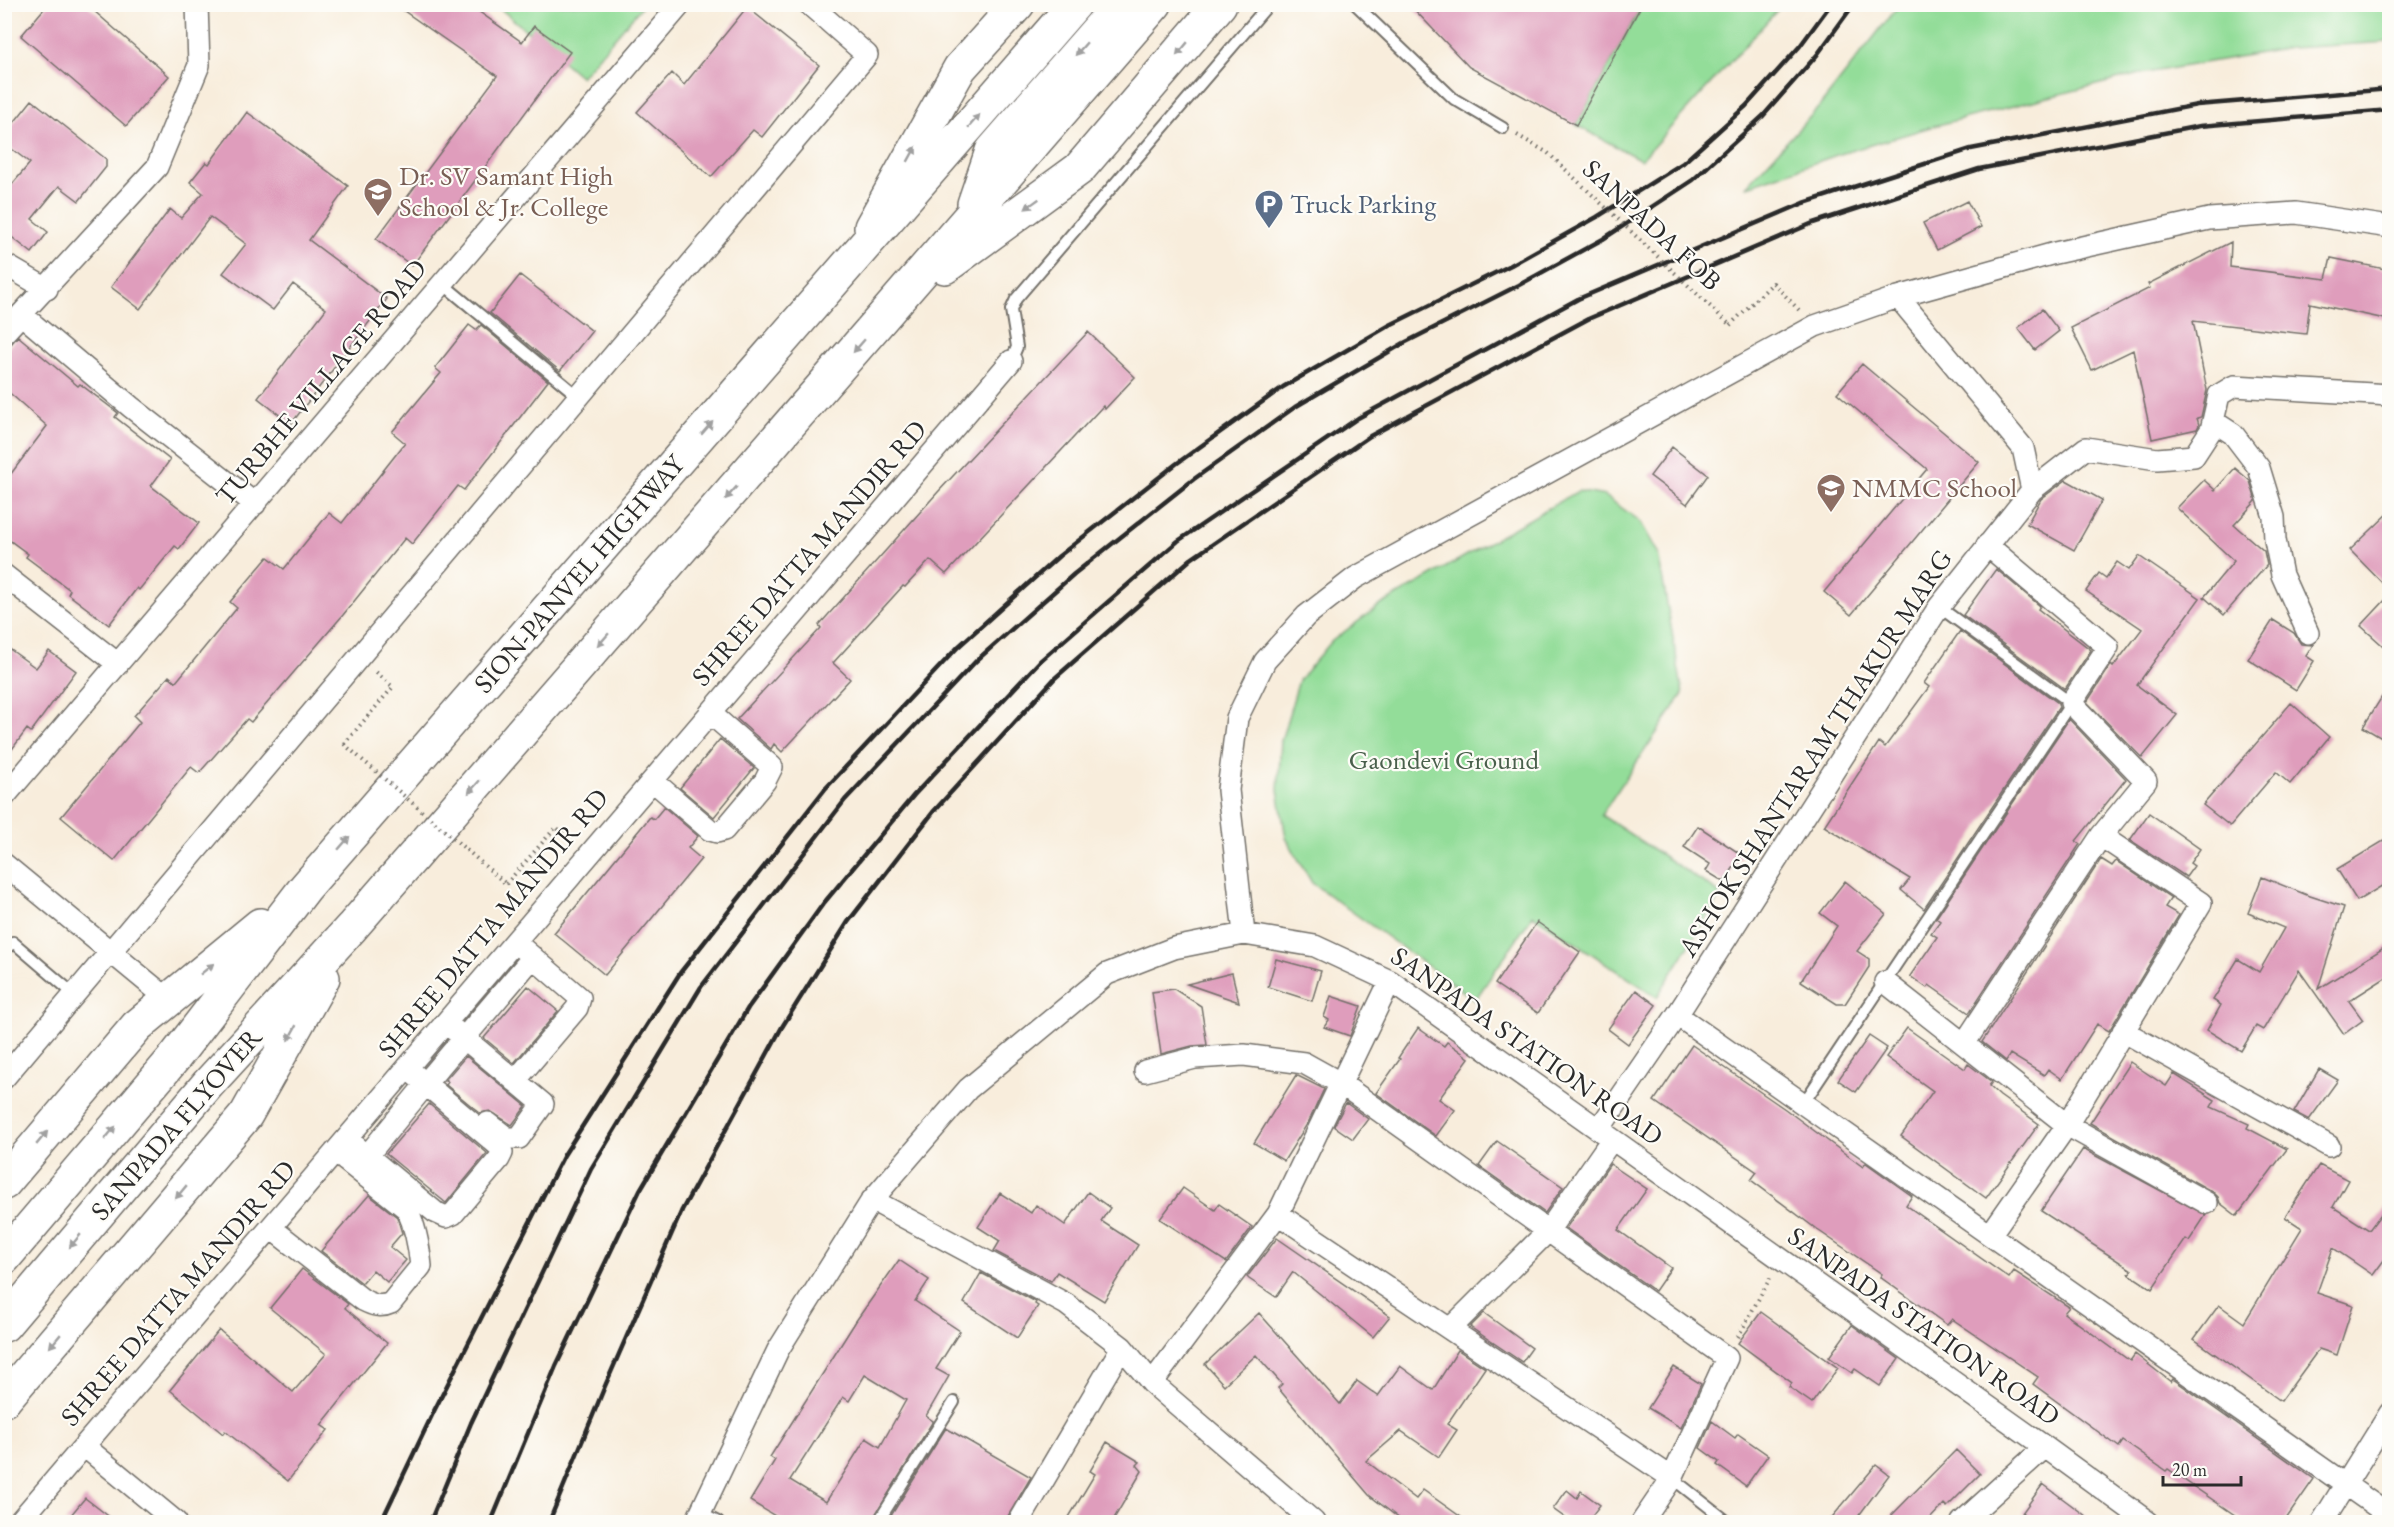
<svg xmlns="http://www.w3.org/2000/svg" width="2394" height="1527" font-family="'EB Garamond',serif">
<rect width="100%" height="100%" fill="#fdfcf7"/>
<filter id="ink" filterUnits="userSpaceOnUse"><feTurbulence type="fractalNoise" baseFrequency=".0167" numOctaves="2"/><feDisplacementMap in="SourceGraphic" scale="12" xChannelSelector="R" yChannelSelector="G"/><feConvolveMatrix kernelMatrix="1 2 1 2 8 2 1 2 1" color-interpolation-filters="sRGB"/></filter>
<filter id="wash" filterUnits="userSpaceOnUse"><feTurbulence type="fractalNoise" baseFrequency=".008" numOctaves="4" result="noise"/><feDisplacementMap in="SourceGraphic" scale="24" xChannelSelector="R" yChannelSelector="G"/><feGaussianBlur stdDeviation="1.35" result="paint"/><feColorMatrix in="noise" values="0 0 0 0 0 0 0 0 0 0 0 0 0 0 0 0 0 1.4 0 .05"/><feComposite in="paint" operator="in"/></filter>
<g filter="url(#wash)">
<rect width="100%" height="100%" fill="#f8eddc"/>
<path fill="#93dd99" stroke="#5f8462" stroke-width="1.5" d="M 496,5 L 643,5 L 581,77 Z
M 1642,5 L 1782,5 L 1641,160 L 1576,125 Z
M 1899,5 L 2389,5 L 2389,42 L 2290,48 L 2140,74 L 1934,126 L 1837,155 L 1745,187 L 1819,107 Z
M 1578,491 L 1605,496 L 1640,521 L 1658,553 L 1683,694 L 1601,815 L 1721,894 L 1657,997 L 1533,915 L 1475,1000 L 1312,883 L 1286,838 L 1278,790 L 1281,741 L 1299,680 L 1332,641 L 1379,606 Z"/>
<g id="blocks">
<path fill="#df9dbc" fill-rule="evenodd" d="M 48,4 L 86,4 L 169,76 L 126,126 L 21,36 Z
M 394,4 L 468,4 L 522,42 L 534,26 L 570,52 L 412,266 L 376,239 L 497,76 Z
M 1409,4 L 1642,4 L 1576,125 L 1469,67 Z
M 747,7 L 819,65 L 762,137 L 753,130 L 711,177 L 637,112 L 672,73 L 684,85 Z
M 32,100 L 106,159 L 106,167 L 79,201 L 59,186 L 32,219 L 48,232 L 32,253 L 4,231 L 4,194 L 30,163 L 4,143 L 4,135 Z
M 247,112 L 348,186 L 309,240 L 387,299 L 291,424 L 258,398 L 326,309 L 293,284 L 273,310 L 223,273 L 246,244 L 210,217 L 140,309 L 111,287 L 170,209 L 181,218 L 203,193 L 190,182 L 206,162 L 209,164 Z
M 1967,201 L 1981,227 L 1937,250 L 1923,223 Z
M 2231,242 L 2230,267 L 2326,279 L 2331,258 L 2390,270 L 2390,320 L 2310,303 L 2306,334 L 2193,321 L 2207,390 L 2201,417 L 2197,418 L 2199,425 L 2197,429 L 2152,439 L 2133,350 L 2092,370 L 2071,328 L 2150,288 L 2148,284 Z
M 520,275 L 592,331 L 560,371 L 490,313 Z
M 2042,309 L 2059,331 L 2035,350 L 2018,328 Z
M 469,325 L 476,330 L 481,325 L 548,381 L 464,490 L 458,486 L 412,544 L 405,538 L 343,615 L 251,722 L 247,719 L 199,773 L 191,767 L 114,861 L 61,817 L 140,722 L 134,716 L 169,676 L 176,682 L 237,608 L 230,602 L 268,557 L 284,569 L 329,513 L 342,523 L 405,443 L 392,432 L 441,373 L 435,368 Z
M 1088,332 L 1135,377 L 1105,409 L 1103,406 L 946,574 L 930,560 L 905,587 L 903,586 L 833,663 L 850,679 L 782,752 L 774,744 L 771,749 L 737,719 L 821,628 L 819,625 L 938,492 Z
M 18,336 L 78,386 L 80,384 L 118,413 L 115,417 L 170,460 L 151,486 L 199,523 L 179,549 L 175,546 L 139,590 L 137,588 L 109,625 L 68,594 L 70,590 L 26,557 L 28,554 L 4,536 L 4,483 L 47,426 L 4,388 L 4,352 Z
M 1862,364 L 1979,462 L 1851,615 L 1824,592 L 1927,469 L 1837,393 Z
M 1672,447 L 1708,475 L 1687,504 L 1650,476 Z
M 2235,468 L 2250,481 L 2256,501 L 2234,525 L 2264,551 L 2267,565 L 2224,615 L 2204,597 L 2234,561 L 2177,508 L 2204,480 L 2215,490 Z
M 2066,480 L 2102,500 L 2074,550 L 2027,524 L 2041,499 Z
M 2390,512 L 2390,591 L 2350,550 Z
M 2139,556 L 2200,598 L 2137,685 L 2177,715 L 2142,758 L 2087,702 L 2111,665 L 2113,667 L 2142,629 L 2086,591 L 2099,573 L 2106,578 L 2117,562 L 2129,570 Z
M 1996,569 L 2040,606 L 2038,609 L 2091,650 L 2065,689 L 1963,615 Z
M 2390,595 L 2390,652 L 2361,626 Z
M 2273,620 L 2294,633 L 2301,644 L 2313,645 L 2306,656 L 2314,661 L 2296,690 L 2248,659 Z
M 1960,631 L 2058,703 L 2059,707 L 1924,909 L 1901,890 L 1910,879 L 1824,826 L 1879,742 L 1885,747 L 1929,687 L 1924,683 Z
M 4,645 L 36,668 L 49,651 L 76,671 L 31,732 L 27,729 L 4,760 Z
M 2390,684 L 2390,743 L 2363,727 Z
M 2291,703 L 2329,737 L 2290,784 L 2276,772 L 2230,826 L 2203,805 Z
M 2069,719 L 2126,779 L 2076,841 L 2080,844 L 1969,1013 L 1929,985 L 1927,988 L 1910,976 L 1937,937 L 1931,933 L 1940,921 L 1936,918 Z
M 720,739 L 754,768 L 714,817 L 680,788 Z
M 664,807 L 698,836 L 688,848 L 701,859 L 605,975 L 554,933 L 650,817 L 654,819 Z
M 2149,813 L 2200,849 L 2190,863 L 2194,866 L 2186,877 L 2130,840 Z
M 1698,826 L 1742,855 L 1724,882 L 1706,871 L 1710,864 L 1684,847 Z
M 2390,837 L 2390,881 L 2357,901 L 2337,869 Z
M 2101,859 L 2112,866 L 2116,861 L 2171,898 L 2165,907 L 2179,915 L 2109,1031 L 2097,1024 L 2062,1079 L 2048,1069 L 2044,1075 L 2010,1054 L 2006,1061 L 1982,1042 Z
M 2262,877 L 2307,895 L 2344,907 L 2318,989 L 2390,944 L 2390,975 L 2349,1001 L 2363,1020 L 2344,1034 L 2299,970 L 2263,1030 L 2256,1026 L 2241,1051 L 2207,1030 L 2221,1005 L 2213,1000 L 2238,959 L 2259,972 L 2284,928 L 2248,913 Z
M 1845,881 L 1886,914 L 1857,951 L 1869,959 L 1869,967 L 1845,1004 L 1837,1004 L 1801,981 L 1837,926 L 1820,913 Z
M 1537,922 L 1580,952 L 1538,1013 L 1495,984 Z
M 1276,959 L 1321,971 L 1312,1001 L 1268,987 Z
M 1232,973 L 1239,1002 L 1187,984 Z
M 528,986 L 558,1011 L 514,1063 L 484,1038 Z
M 1174,989 L 1201,1006 L 1207,1045 L 1192,1046 L 1161,1054 L 1152,992 Z
M 1636,990 L 1656,1005 L 1628,1044 L 1608,1029 Z
M 1331,996 L 1361,1006 L 1350,1036 L 1324,1027 L 1329,1020 L 1324,1017 Z
M 1418,1028 L 1444,1046 L 1447,1042 L 1469,1058 L 1439,1099 L 1455,1110 L 1436,1136 L 1376,1093 L 1400,1059 L 1398,1058 Z
M 1907,1028 L 1965,1069 L 1968,1064 L 1992,1082 L 1989,1086 L 2000,1096 L 2039,1124 L 1986,1198 L 1901,1136 L 1933,1091 L 1886,1057 Z
M 1869,1036 L 1887,1048 L 1856,1092 L 1838,1080 Z
M 1692,1045 L 1785,1109 L 1863,1167 L 1866,1163 L 1912,1196 L 1906,1205 L 2009,1278 L 2014,1271 L 2069,1307 L 2064,1313 L 2130,1361 L 2135,1354 L 2171,1382 L 2173,1379 L 2314,1479 L 2284,1522 L 2245,1522 L 2168,1469 L 2166,1471 L 2123,1441 L 2119,1447 L 2033,1384 L 2038,1377 L 1952,1319 L 1947,1325 L 1880,1277 L 1882,1274 L 1819,1231 L 1751,1180 L 1757,1172 L 1654,1101 Z
M 466,1056 L 526,1106 L 512,1125 L 490,1111 L 480,1113 L 446,1085 L 448,1082 L 445,1080 Z
M 2130,1062 L 2166,1086 L 2174,1074 L 2215,1100 L 2211,1107 L 2249,1124 L 2247,1128 L 2287,1149 L 2237,1216 L 2220,1203 L 2218,1197 L 2213,1192 L 2090,1123 Z
M 2319,1069 L 2338,1080 L 2309,1120 L 2294,1112 Z
M 1296,1075 L 1324,1089 L 1309,1121 L 1284,1161 L 1254,1143 Z
M 1346,1103 L 1368,1119 L 1353,1139 L 1334,1126 Z
M 429,1104 L 487,1153 L 446,1203 L 386,1154 Z
M 1497,1141 L 1563,1187 L 1545,1213 L 1479,1166 Z
M 2083,1149 L 2206,1215 L 2189,1241 L 2186,1239 L 2152,1289 L 2129,1274 L 2132,1270 L 2041,1211 Z
M 1610,1164 L 1647,1189 L 1618,1230 L 1671,1268 L 1655,1291 L 1566,1228 Z
M 2319,1165 L 2348,1180 L 2333,1207 L 2369,1230 L 2390,1202 L 2390,1252 L 2373,1275 L 2333,1248 L 2317,1293 L 2353,1305 L 2337,1355 L 2319,1349 L 2281,1401 L 2194,1339 L 2219,1305 L 2244,1323 L 2302,1228 L 2285,1217 Z
M 1183,1188 L 1215,1210 L 1219,1204 L 1252,1227 L 1226,1262 L 1160,1219 Z
M 1088,1192 L 1110,1208 L 1101,1221 L 1138,1245 L 1104,1301 L 1057,1272 L 1051,1281 L 994,1251 L 1000,1241 L 978,1227 L 1000,1193 L 1031,1213 L 1036,1205 L 1065,1225 Z
M 369,1195 L 397,1217 L 402,1233 L 390,1247 L 406,1260 L 387,1282 L 373,1270 L 362,1283 L 321,1251 Z
M 1277,1238 L 1390,1316 L 1373,1337 L 1293,1272 L 1276,1297 L 1249,1279 L 1247,1277 Z
M 899,1260 L 929,1280 L 915,1301 L 960,1331 L 936,1369 L 949,1376 L 926,1416 L 933,1421 L 871,1522 L 785,1522 L 750,1501 L 775,1460 L 770,1457 L 856,1321 ZM 865,1375 L 906,1400 L 880,1447 L 866,1438 L 826,1502 L 790,1480 L 843,1397 L 849,1401 Z
M 302,1269 L 348,1304 L 345,1308 L 387,1343 L 321,1425 L 328,1430 L 288,1481 L 225,1431 L 223,1434 L 170,1390 L 219,1330 L 293,1392 L 326,1354 L 270,1308 Z
M 981,1273 L 1036,1302 L 1035,1304 L 1038,1306 L 1017,1338 L 964,1303 Z
M 1761,1312 L 1838,1368 L 1812,1403 L 1789,1387 L 1792,1383 L 1738,1343 Z
M 1259,1313 L 1340,1404 L 1357,1381 L 1378,1396 L 1400,1366 L 1433,1390 L 1458,1350 L 1485,1368 L 1447,1424 L 1457,1430 L 1439,1457 L 1401,1431 L 1366,1461 L 1416,1499 L 1423,1490 L 1468,1522 L 1400,1522 L 1401,1520 L 1369,1495 L 1278,1388 L 1282,1384 L 1256,1355 L 1224,1385 L 1205,1364 Z
M 1484,1313 L 1532,1348 L 1522,1362 L 1470,1327 Z
M 1852,1325 L 1899,1359 L 1880,1386 L 1855,1369 L 1852,1373 L 1829,1357 Z
M 1674,1367 L 1701,1384 L 1681,1428 L 1648,1408 Z
M 1712,1421 L 1735,1438 L 1738,1434 L 1768,1455 L 1746,1486 L 1717,1465 L 1719,1462 L 1700,1448 Z
M 946,1428 L 1031,1477 L 1008,1516 L 1006,1522 L 887,1522 Z
M 1107,1442 L 1140,1462 L 1137,1465 L 1142,1471 L 1112,1522 L 1066,1522 L 1095,1474 L 1090,1471 Z
M 1956,1450 L 1980,1474 L 1947,1507 L 1944,1504 L 1927,1522 L 1885,1522 Z
M 1876,1465 L 1889,1475 L 1854,1522 L 1828,1522 Z
M 2043,1484 L 2094,1522 L 2035,1522 L 2022,1513 Z
M 1567,1490 L 1577,1498 L 1581,1491 L 1600,1505 L 1587,1522 L 1571,1522 L 1553,1509 Z
M 85,1498 L 116,1522 L 65,1522 Z"/>
</g>
</g>
<g filter="url(#ink)">
<use href="#blocks" fill-opacity="0" stroke="#736f69" stroke-width="1.5"/>
<g fill="none" stroke-linecap="round" stroke-linejoin="round">
<g stroke="#736f69" stroke-width="14">
<path id="lane" d="M 1355,4 L 1454,99 L 1503,128
M 443,284 L 579,397
M 1011,361 L 1017,347 L 1011,310 L 1016,299 L 1269,4
M 4,951 L 13,942 L 75,995
M 1803,1104 L 2071,703 L 1939,607
M 1672,1478 L 1728,1522
M 700,1513 L 718,1522
M 878,1522 L 954,1402"/>
</g>
<g stroke="#736f69" stroke-width="24">
<path id="street" d="M 4,264 L 47,289
M 22,315 L 131,407 L 255,504
M 4,333 L 157,167 L 199,65 L 197,4
M 2213,421 L 2233,434 L 2259,468 L 2274,517 L 2275,540 L 2282,575 L 2308,633
M 2032,490 L 2086,448 L 2157,459 L 2194,456 L 2211,430 L 2219,395 L 2234,386 L 2390,395
M 1987,545 L 2108,647 L 2071,703 L 2146,781 L 2101,836 L 2201,903 L 2067,1125 L 1990,1235
M 4,575 L 118,664
M 653,781 L 710,830 L 717,832 L 724,830 L 765,781 L 772,767 L 710,713
M 4,797 L 681,4
M 4,864 L 169,1000
M 1244,934 L 1228,790 L 1237,718 L 1265,661 L 1306,616 L 1355,578 L 1815,326 L 1898,297 L 2055,253 L 2209,219 L 2296,213 L 2390,227
M 515,942 L 580,998 L 577,1008 L 515,1081
M 1885,982 L 2067,1125 L 2207,1203
M 1677,1015 L 2390,1516
M 446,1023 L 543,1104 L 519,1138 L 507,1138 L 488,1123
M 2123,1031 L 2329,1146
M 1964,1044 L 2101,836
M 1145,1071 L 1195,1058 L 1244,1055 L 1304,1063 L 1340,1083 L 1727,1358 L 1672,1478 L 1642,1522
M 431,1077 L 533,957
M 4,1078 L 867,55 L 809,4
M 1599,1129 L 1677,1015 L 1939,607 L 2032,490 L 2023,448 L 1898,297
M 347,1139 L 435,1212 L 446,1217 L 453,1214 L 499,1159 L 502,1153 L 500,1147 L 407,1068
M 367,1156 L 426,1084
M 872,1200 L 1066,1304 L 1122,1347 L 1152,1383 L 1314,1522
M 1278,1214 L 1672,1478
M 271,1228 L 363,1300 C 373,1305 380,1308 391,1303 L 421,1266 C 419,1246 416,1228 407,1209 L 335,1152
M 1450,1329 L 1548,1231 L 1612,1139
M 1152,1383 L 1278,1214 L 1390,981
M 84,1446 L 176,1522
M 19,1522 L 1011,361
M 696,1522 L 778,1350 L 872,1200 L 968,1089 L 1107,974 L 1174,948 L 1244,934 L 1315,946 L 1390,981 L 2045,1447 L 2148,1522
M 1019,1522 L 1122,1347
M 1962,1522 L 2045,1447
M 2322,1522 L 2390,1413"/>
</g>
<g stroke="#736f69" stroke-width="36">
<path id="primary" d="M 871,227 L 960,68 L 1018,4"/>
</g>
<g stroke="#736f69" stroke-width="36">
<path id="highway" d="M 974,204 L 992,151 L 1120,4
M 945,267 L 1079,169 L 1220,4
M 4,1183 L 137,1026 L 260,925
M 4,1258 L 175,1057 L 305,888 L 1075,4
M 4,1325 L 208,1084 L 352,927 L 1155,4
M 4,1400 L 246,1115 L 323,978"/>
</g>
<path stroke="#736f69" stroke-width="4" stroke-dasharray="1.5 4.5" stroke-linecap="butt" d="M 1517,135 L 1548,153
M 1730,325 L 1773,283 L 1799,310
M 344,744 L 393,687 L 376,672
M 506,884 L 556,827 L 571,841
M 1738,1337 L 1770,1278"/>
<use href="#lane" stroke="#fff" stroke-width="10"/>
<use href="#street" stroke="#fff" stroke-width="21"/>
<use href="#primary" stroke="#fff" stroke-width="33"/>
<use href="#highway" stroke="#fff" stroke-width="33"/>
<path stroke="#2b2b2b" stroke-width="4.5" d="M 381,1522 L 434,1411 L 564,1155 L 680,973 L 825,789 L 958,647 L 1059,556 L 1176,464 L 1283,387 L 1390,325 L 1511,265 L 1597,217 L 1683,163 L 1746,106 L 1800,46 L 1831,4
M 430,1522 L 471,1423 L 591,1169 L 701,987 L 845,800 L 976,661 L 1074,574 L 1194,479 L 1295,407 L 1404,343 L 1519,285 L 1603,239 L 1693,180 L 1763,116 L 1817,55 L 1854,4
M 491,1522 L 556,1366 L 640,1190 L 748,1008 L 823,904 L 914,795 L 1040,661 L 1178,541 L 1358,418 L 1578,299 L 1804,203 L 1971,149 L 2197,105 L 2390,89
M 549,1522 L 605,1386 L 682,1210 L 782,1027 L 848,922 L 934,811 L 1055,678 L 1191,559 L 1370,436 L 1588,319 L 1813,223 L 1979,169 L 2200,126 L 2390,110"/>
<path stroke="#736f69" stroke-width="4" stroke-dasharray="1.5 4.5" stroke-linecap="butt" d="M 1548,153 L 1730,325
M 344,744 L 506,884"/>
</g>
<defs><path id="oneway-solid" d="M-6-.8H1V-3.2L6.5 0L1 3.2V.8H-6Z" transform="scale(1.5)"/></defs>
<g fill="#a0a0a0">
<use href="#oneway-solid" transform="translate(1081 49) rotate(131)"/>
<use href="#oneway-solid" transform="translate(1182 49) rotate(130)"/>
<use href="#oneway-solid" transform="translate(974 121) rotate(-49)"/>
<use href="#oneway-solid" transform="translate(912 154) rotate(-61)"/>
<use href="#oneway-solid" transform="translate(1032 204) rotate(144)"/>
<use href="#oneway-solid" transform="translate(859 346) rotate(131)"/>
<use href="#oneway-solid" transform="translate(707 428) rotate(-49)"/>
<use href="#oneway-solid" transform="translate(731 493) rotate(131)"/>
<use href="#oneway-solid" transform="translate(603 640) rotate(131)"/>
<use href="#oneway-solid" transform="translate(474 787) rotate(131)"/>
<use href="#oneway-solid" transform="translate(344 843) rotate(-49)"/>
<use href="#oneway-solid" transform="translate(207 969) rotate(-39)"/>
<use href="#oneway-solid" transform="translate(292 1033) rotate(119)"/>
<use href="#oneway-solid" transform="translate(110 1133) rotate(-50)"/>
<use href="#oneway-solid" transform="translate(42 1138) rotate(-50)"/>
<use href="#oneway-solid" transform="translate(181 1192) rotate(130)"/>
<use href="#oneway-solid" transform="translate(75 1241) rotate(130)"/>
<use href="#oneway-solid" transform="translate(55 1341) rotate(130)"/>
</g>
</g>
<defs>
<g id="school-pin" transform="scale(1.5)"><path d="M0 17L-7.5 6A9.5 9.5 0 1 1 7.5 6Z" fill="#8d6e63" stroke="#fdfcf7"/><path d="M0-5L7-2L0 1L-7-2ZM-4 1L0 2.5L4 1V4Q0 6-4 4Z" fill="#fff"/></g>
<g id="parking-pin" transform="scale(1.5)"><path d="M0 17L-7.5 6A9.5 9.5 0 1 1 7.5 6Z" fill="#5c6f8a" stroke="#fdfcf7"/><path d="M-3.5-5.5H1a3.5 3.5 0 0 1 0 7H-1V5.5H-3.5ZM-1-3.4V-.6H.8a1.4 1.4 0 0 0 0-2.8Z" fill="#fff"/></g>
</defs>
<g fill-rule="evenodd">
<use href="#school-pin" x="378" y="192"/>
<use href="#parking-pin" x="1269" y="204"/>
<use href="#school-pin" x="1831" y="488"/>
</g>
<g text-anchor="middle" stroke-width="4.5" stroke-linejoin="round" paint-order="stroke">
<g font-size="27" fill="#785e54" stroke="#fdfcf7" text-anchor="start">
<text x="399" y="185">Dr. SV Samant High<tspan x="399" dy="31">School &amp; Jr. College</tspan></text>
<text x="1852" y="497">NMMC School</text>
</g>
<g font-size="27" fill="#4e5e75" stroke="#fdfcf7" text-anchor="start">
<text x="1290" y="213">Truck Parking</text>
</g>
<g font-size="27" fill="#2b2b2b" stroke="#fdfcf7">
<text transform="translate(1652 225) rotate(43)" y="9">SANPADA FOB</text>
<text transform="translate(321 382) rotate(-50)" y="9">TURBHE VILLAGE ROAD</text>
<text transform="translate(809 553) rotate(-49)" y="9">SHREE DATTA MANDIR RD</text>
<text transform="translate(579 574) rotate(-49)" y="9">SION-PANVEL HIGHWAY</text>
<text transform="translate(1815 753) rotate(-57)" y="9">ASHOK SHANTARAM THAKUR MARG</text>
<text transform="translate(493 923) rotate(-50)" y="9">SHREE DATTA MANDIR RD</text>
<text transform="translate(1527 1046) rotate(35)" y="9">SANPADA STATION ROAD</text>
<text transform="translate(176 1124) rotate(-49)" y="9">SANPADA FLYOVER</text>
<text transform="translate(178 1293) rotate(-49)" y="9">SHREE DATTA MANDIR RD</text>
<text transform="translate(1924 1326) rotate(35)" y="9">SANPADA STATION ROAD</text>
</g>
<g font-size="27" fill="#4a604c" stroke="#fdfcf7">
<text x="1444" y="769">Gaondevi Ground</text>
</g>
</g>
<rect width="2394" height="1527" fill="none" stroke="#fdfcf7" stroke-width="24"/>
<path d="M2163 1476v9h78v-9" fill="none" stroke="#2b2b2b" stroke-width="3"/>
<text x="2172" y="1476" font-size="18" fill="#2b2b2b" stroke="#fdfcf7" stroke-width="4.5" paint-order="stroke">20 m</text>
</svg>
